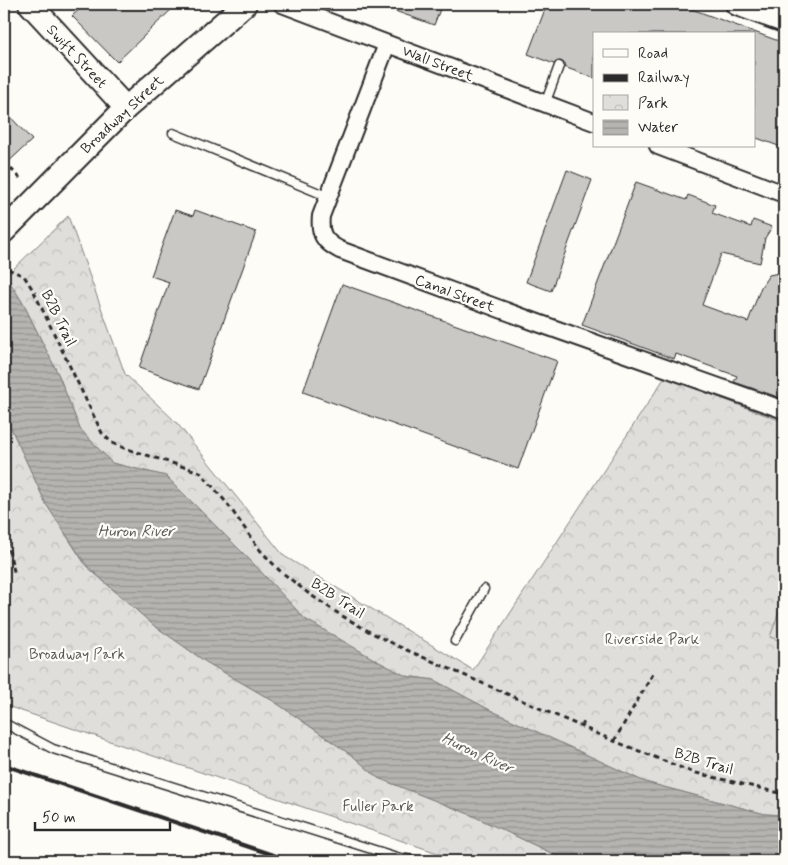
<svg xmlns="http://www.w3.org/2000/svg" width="788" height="865" font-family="Mynerve,sans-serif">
<defs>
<pattern id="park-crowns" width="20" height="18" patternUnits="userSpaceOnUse" patternTransform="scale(1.25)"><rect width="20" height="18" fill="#dfdeda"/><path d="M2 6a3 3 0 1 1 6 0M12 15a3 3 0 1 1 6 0" fill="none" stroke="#c0bfbb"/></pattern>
<pattern id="water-rules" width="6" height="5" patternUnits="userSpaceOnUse" patternTransform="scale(1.25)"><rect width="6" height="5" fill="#b5b4b1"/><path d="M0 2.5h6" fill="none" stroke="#939390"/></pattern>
</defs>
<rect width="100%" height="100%" fill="#fdfcf7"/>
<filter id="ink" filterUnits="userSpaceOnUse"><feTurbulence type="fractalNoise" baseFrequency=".02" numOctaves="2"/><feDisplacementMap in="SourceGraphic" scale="10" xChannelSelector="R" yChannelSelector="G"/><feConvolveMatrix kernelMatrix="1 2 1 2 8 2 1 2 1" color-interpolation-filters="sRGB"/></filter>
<g filter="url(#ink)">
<path fill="url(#park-crowns)" stroke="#858482" d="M 68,216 L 125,374 L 176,422 L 284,556 L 473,670 L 665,377 L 784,422 L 784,815 L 765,814 L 645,782 L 490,710 L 434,680 L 406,676 L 379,662 L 305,619 L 249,559 L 166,476 L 112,463 L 80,429 L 59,376 L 23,303 L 6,276 Z
M 4,413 L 46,504 L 86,566 L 152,624 L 206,662 L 275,702 L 354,757 L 378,778 L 469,814 L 568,861 L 461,861 L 4,705 Z"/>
<path fill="#dfdeda" stroke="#858482" d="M 784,598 L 784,642 L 770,637 Z"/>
<path fill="url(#water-rules)" stroke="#7e7d7b" d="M 4,274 L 23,303 L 59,376 L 80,429 L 112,463 L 166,476 L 249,559 L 305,619 L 379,662 L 406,676 L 434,680 L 490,710 L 645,782 L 765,814 L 784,815 L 784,861 L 568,861 L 469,814 L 378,778 L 354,757 L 275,702 L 206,662 L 152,624 L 87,566 L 46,504 L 4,413 Z"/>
<path fill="#c9c8c4" stroke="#2b2b2b" d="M 85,4 L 177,4 L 117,62 L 72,16 Z
M 381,4 L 442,4 L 434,25 L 381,6 Z
M 547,4 L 678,4 L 784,43 L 784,148 L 754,137 L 754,34 L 594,34 L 594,78 L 564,67 L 564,63 L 560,61 L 554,64 L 528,54 Z
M 4,110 L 32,140 L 4,166 Z
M 567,170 L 592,180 L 551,291 L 526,282 Z
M 636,182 L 686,200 L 688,195 L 715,205 L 712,213 L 751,227 L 753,220 L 772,227 L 765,238 L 760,263 L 721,254 L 702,305 L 748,322 L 761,287 L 769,275 L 784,272 L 784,359 L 778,377 L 784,379 L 784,399 L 734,382 L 737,376 L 676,354 L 674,359 L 582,325 Z
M 175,210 L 193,216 L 195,210 L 256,232 L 199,389 L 139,368 L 169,282 L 151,276 Z
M 342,284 L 557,361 L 518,469 L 303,392 Z"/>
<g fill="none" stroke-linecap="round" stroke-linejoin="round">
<g stroke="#2b2b2b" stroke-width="11">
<path id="service" d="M 545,104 L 559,66
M 173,133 L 329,197
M 455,641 L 484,589
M 4,723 L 53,749 L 400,858 L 418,861"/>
</g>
<g stroke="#2b2b2b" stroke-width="20">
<path id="minor" d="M 282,4 L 594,122
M 387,44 L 321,216 C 319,234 324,242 340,250 L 538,323 L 784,410
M 658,146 L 784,194"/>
</g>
<g stroke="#2b2b2b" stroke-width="26">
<path id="secondary" d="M 30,4 L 126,108
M 737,4 L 784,21
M 4,231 L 126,108 L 245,4"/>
</g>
<path stroke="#2b2b2b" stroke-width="3" stroke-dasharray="5 4" stroke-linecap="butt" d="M 4,174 L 10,168 L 20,178
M 8,269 L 24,276 L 33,290 L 102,433 L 112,443 L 124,448 L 200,472 L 226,502 L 260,550 L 279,570 L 308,593 L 339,614 L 370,632 L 400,647 L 614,741 L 692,772 L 784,794
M 4,532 L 15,575
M 582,727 L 584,721
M 614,741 L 654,672"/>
<use href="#service" stroke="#fdfcf7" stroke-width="8"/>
<use href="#minor" stroke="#fdfcf7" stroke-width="16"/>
<use href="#secondary" stroke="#fdfcf7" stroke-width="22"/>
<path stroke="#2b2b2b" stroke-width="4" d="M 4,765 L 291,861"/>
</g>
</g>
<g text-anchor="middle" stroke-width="4.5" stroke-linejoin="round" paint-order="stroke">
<g font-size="15" fill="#2b2b2b" stroke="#fdfcf7">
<text transform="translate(77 56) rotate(47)" y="5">Swift Street</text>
<text transform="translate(438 63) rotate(21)" y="5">Wall Street</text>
<text transform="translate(122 114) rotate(-43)" y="5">Broadway Street</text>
<text transform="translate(455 293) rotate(20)" y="5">Canal Street</text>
<text transform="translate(59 318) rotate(64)" y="5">B2B Trail</text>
<text transform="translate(338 598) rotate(33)" y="5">B2B Trail</text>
<text transform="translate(704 761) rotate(17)" y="5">B2B Trail</text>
</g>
<g font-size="15" fill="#585857" stroke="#fdfcf7">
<text x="652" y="644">Riverside Park</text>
<text x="77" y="659">Broadway Park</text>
<text x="378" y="811">Fuller Park</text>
</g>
<g font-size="16" font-style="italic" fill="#5b5b5a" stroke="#fdfcf7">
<text x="136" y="536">Huron River</text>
<text transform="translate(478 752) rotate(25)" y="6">Huron River</text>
</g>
</g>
<rect width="788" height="865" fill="none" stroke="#fdfcf7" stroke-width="20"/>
<rect x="10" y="10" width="768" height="845" fill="none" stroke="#2b2b2b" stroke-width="2" filter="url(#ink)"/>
<rect x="593" y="32" width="162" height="115" fill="#fdfcf7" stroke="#a9a8a5"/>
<rect x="603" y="49" width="25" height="8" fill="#fdfcf7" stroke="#a9a8a5"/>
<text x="638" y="58" font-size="15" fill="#2b2b2b">Road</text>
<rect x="603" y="74" width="25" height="8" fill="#2b2b2b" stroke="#a9a8a5"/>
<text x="638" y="82" font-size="15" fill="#2b2b2b">Railway</text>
<rect x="603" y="95" width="25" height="15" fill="url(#park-crowns)" stroke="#a9a8a5"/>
<text x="638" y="108" font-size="15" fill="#2b2b2b">Park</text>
<rect x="603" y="120" width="25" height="15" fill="url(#water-rules)" stroke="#a9a8a5"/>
<text x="638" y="132" font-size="15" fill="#2b2b2b">Water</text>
<path d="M35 822v8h135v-8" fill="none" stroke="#2b2b2b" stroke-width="2.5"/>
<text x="42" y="822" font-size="15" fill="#2b2b2b" stroke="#fdfcf7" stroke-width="4" paint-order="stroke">50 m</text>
</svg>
